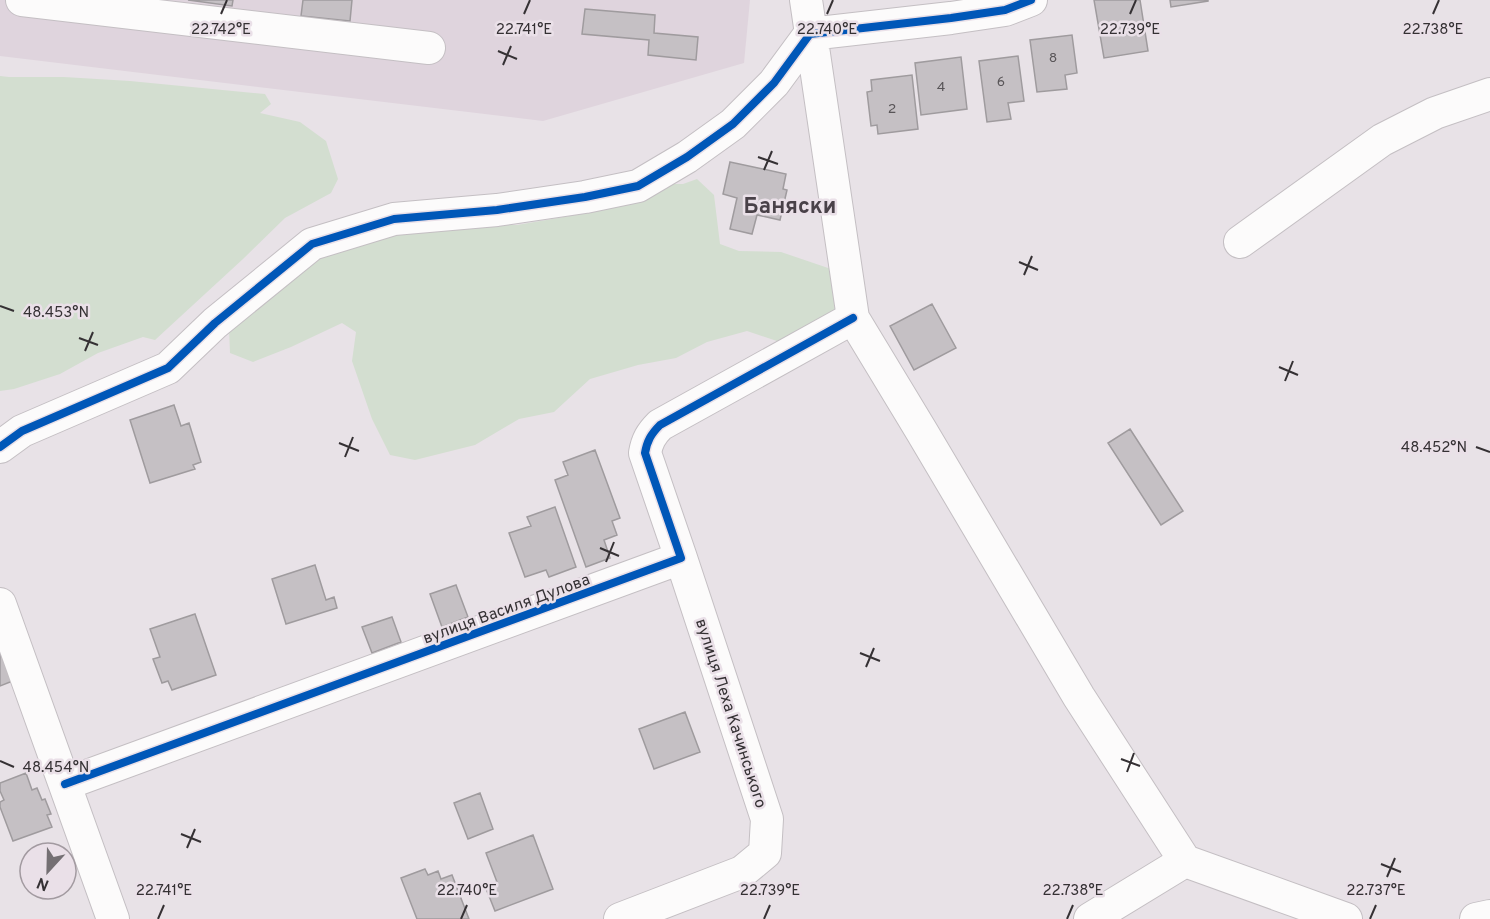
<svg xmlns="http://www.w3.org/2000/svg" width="1490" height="919" font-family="Overpass,sans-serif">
<rect width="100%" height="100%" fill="#e8e2e7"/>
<path fill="#dfd4dd" d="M 0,0 L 750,0 L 744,63 L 543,121 L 0,56 Z"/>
<path fill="#d3ded0" d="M 0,76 L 9,77 L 64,77 L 130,81 L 265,94 L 271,104 L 260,113 L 300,122 L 326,141 L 338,179 L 331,193 L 285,218 L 243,259 L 155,340 L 143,337 L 98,353 L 60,374 L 14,389 L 0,391 Z
M 697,179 L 714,195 L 720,244 L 739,251 L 781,252 L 834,270 L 840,312 L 780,342 L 747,331 L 707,342 L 676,358 L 638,365 L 590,379 L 554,412 L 519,419 L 475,445 L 415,460 L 390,455 L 372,419 L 352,361 L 356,332 L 342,323 L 291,347 L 253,362 L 230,353 L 229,328 L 271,288 L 347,243 L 428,226 L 517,225 L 593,212 L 665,184 L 683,184 Z"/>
<path fill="#c5c0c4" stroke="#9f9b9e" stroke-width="1.5" d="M 188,0 L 233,0 L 232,6 Z
M 303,0 L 352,0 L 350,21 L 301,16 Z
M 1094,0 L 1140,0 L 1148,51 L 1104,58 Z
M 1170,0 L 1208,0 L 1208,1 L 1171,7 Z
M 585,9 L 655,15 L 654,33 L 698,37 L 696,60 L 648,55 L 649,40 L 582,34 Z
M 1072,35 L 1077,73 L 1065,75 L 1067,89 L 1037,92 L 1030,40 Z
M 1018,56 L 1024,101 L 1008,103 L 1011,119 L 987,122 L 979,61 Z
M 961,57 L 967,109 L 921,115 L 915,63 Z
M 912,75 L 918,129 L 878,134 L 877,125 L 871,126 L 867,92 L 872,91 L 871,80 Z
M 730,162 L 786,174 L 783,189 L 787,190 L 780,220 L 757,215 L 752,234 L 730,229 L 737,198 L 723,194 Z
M 932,304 L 956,348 L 914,370 L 890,326 Z
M 174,405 L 181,426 L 189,423 L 201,462 L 193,465 L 195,469 L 150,483 L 130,420 Z
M 1130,429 L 1183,511 L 1161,525 L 1108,443 Z
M 595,450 L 620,518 L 612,521 L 617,535 L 604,540 L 610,558 L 586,567 L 555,480 L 568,475 L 563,462 Z
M 555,507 L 576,567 L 549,577 L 546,570 L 525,577 L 509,533 L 531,526 L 527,517 Z
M 315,565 L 326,600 L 334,597 L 337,608 L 286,624 L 272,579 Z
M 456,585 L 468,617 L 442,627 L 430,594 Z
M 195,614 L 216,675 L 172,690 L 168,681 L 162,683 L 153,659 L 160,657 L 150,629 Z
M 392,617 L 401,642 L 372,653 L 362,627 Z
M 0,641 L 15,680 L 0,686 Z
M 685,712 L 700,752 L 654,769 L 639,729 Z
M 26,773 L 32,790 L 37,788 L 42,800 L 45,799 L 51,814 L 47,815 L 52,827 L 13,841 L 0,807 L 0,802 L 4,800 L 0,791 L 0,783 Z
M 480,793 L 493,829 L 468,839 L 454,803 Z
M 533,835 L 553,889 L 495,911 L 485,886 L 497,882 L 486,853 Z
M 425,869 L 428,875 L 438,871 L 441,879 L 452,875 L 469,919 L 417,919 L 401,878 Z"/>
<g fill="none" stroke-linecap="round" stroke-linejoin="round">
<g stroke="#c4bfc3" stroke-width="34">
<path id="minor" d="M 22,0 L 429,48
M 806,0 L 853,318 L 922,432 L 1079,697 L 1185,861 L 1346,919
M 1240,242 L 1382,140 L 1435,113 L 1490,94
M 0,447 L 22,431 L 168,368 L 215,323 L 312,244 L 394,219 L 497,210 L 585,197 L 638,186 L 687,157 L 733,124 L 774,83 L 810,34 L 951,18 L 1005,10 L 1031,0
M 0,604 L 113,919
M 65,784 L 681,558 L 645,453 C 647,441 651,434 660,425 L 853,318
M 620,919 L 742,872 L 765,853 L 767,819 L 681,558
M 1090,919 L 1185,861
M 1476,919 L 1490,916"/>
</g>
<use href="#minor" stroke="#fcfbfb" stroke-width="32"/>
<g stroke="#eae0e8" stroke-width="11">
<path id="cycleway" d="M 0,447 L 22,431 L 168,368 L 215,323 L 312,244 L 394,219 L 497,210 L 585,197 L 638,186 L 687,157 L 733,124 L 774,83 L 810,34 L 951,18 L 1005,10 L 1031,0
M 65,784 L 681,558 L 645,453 C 647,441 651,434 660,425 L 853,318"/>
</g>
<use href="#cycleway" stroke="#0057b8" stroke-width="8"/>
</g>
<path fill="none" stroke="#353134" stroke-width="2" d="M 221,14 L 227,0M 524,14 L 530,0M 827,14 L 833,0M 1130,14 L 1136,0M 1433,14 L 1439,0M 498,51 L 517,59M 503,65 L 511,46M 758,157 L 778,164M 764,170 L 772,151M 1019,262 L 1038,270M 1024,275 L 1032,256M 0,306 L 14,311M 79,338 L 98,345M 85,351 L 93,332M 1279,367 L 1298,375M 1285,381 L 1293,361M 339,443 L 359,451M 1476,447 L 1490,452M 345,457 L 353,437M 600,548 L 619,556M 606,562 L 614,542M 860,653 L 880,661M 866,667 L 874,648M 1121,759 L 1140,766M 0,761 L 14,767M 1127,772 L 1134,753M 181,834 L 201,842M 187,848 L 195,829M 1381,864 L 1401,872M 1387,877 L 1395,858M 158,919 L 164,905M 461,919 L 467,905M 764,919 L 770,905M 1067,919 L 1073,905M 1370,919 L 1376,905"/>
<g text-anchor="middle" stroke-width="5" stroke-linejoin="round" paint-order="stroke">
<g font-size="14" fill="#595558">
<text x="1053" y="62">8</text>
<text x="1001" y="86">6</text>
<text x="941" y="91">4</text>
<text x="892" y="113">2</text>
</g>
<g font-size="16" fill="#353134" stroke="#eae0e8">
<text transform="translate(506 608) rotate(-20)" y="6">вулиця Василя Дулова</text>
<text transform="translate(732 713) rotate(72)" y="6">вулиця Леха Качинського</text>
</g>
<g font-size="22" font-weight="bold" fill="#494148" stroke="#eae0e8">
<text x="790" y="213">Баняски</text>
</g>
</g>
<g font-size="15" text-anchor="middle" fill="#353134" stroke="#eae0e8" stroke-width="5" stroke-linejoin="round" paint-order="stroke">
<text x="221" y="34">22.742°E</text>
<text x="524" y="34">22.741°E</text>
<text x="827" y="34">22.740°E</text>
<text x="1130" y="34">22.739°E</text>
<text x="1433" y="34">22.738°E</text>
<text x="56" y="317">48.453°N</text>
<text x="1434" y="452">48.452°N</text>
<text x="56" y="772">48.454°N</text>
<text x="164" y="895">22.741°E</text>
<text x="467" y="895">22.740°E</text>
<text x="770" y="895">22.739°E</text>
<text x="1073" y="895">22.738°E</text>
<text x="1376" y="895">22.737°E</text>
</g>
<g transform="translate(48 871) rotate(202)"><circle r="28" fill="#eae0e8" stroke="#a29aa0" stroke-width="1.5"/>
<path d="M0-4.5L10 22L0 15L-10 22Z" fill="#746f73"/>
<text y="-9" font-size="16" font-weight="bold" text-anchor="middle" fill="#353134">N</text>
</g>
</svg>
